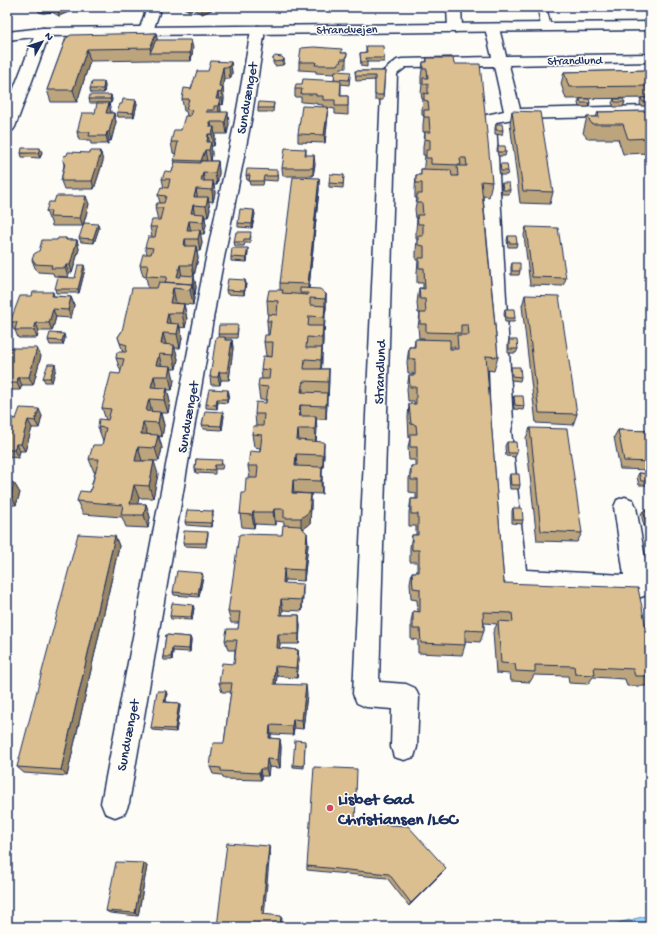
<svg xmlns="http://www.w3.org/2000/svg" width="657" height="934" font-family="'Gochi Hand',sans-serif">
<rect width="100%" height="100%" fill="#fdfcf7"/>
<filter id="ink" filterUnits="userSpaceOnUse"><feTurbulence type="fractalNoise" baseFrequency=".025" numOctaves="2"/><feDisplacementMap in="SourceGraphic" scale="8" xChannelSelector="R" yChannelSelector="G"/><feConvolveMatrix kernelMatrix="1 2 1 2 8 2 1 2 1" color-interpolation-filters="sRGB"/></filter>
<g filter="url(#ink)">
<path fill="#99d2f9" stroke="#6791bb" d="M 650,915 L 650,927 L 602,927 Z"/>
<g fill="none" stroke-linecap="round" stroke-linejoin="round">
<g stroke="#1b2f5e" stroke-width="3">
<path id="service" d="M 538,7 L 546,7 L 551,27 L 549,29 L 543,29 L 541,27 Z"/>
</g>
<g stroke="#1b2f5e" stroke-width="3">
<path id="minor" d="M 447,7 L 461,7 L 462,28 L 460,31 L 455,32 L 450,31 L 448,28 Z
M 492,24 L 497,25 L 499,28 L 506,56 L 650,54 L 650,62 L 509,65 L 520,109 L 650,106 L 650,116 L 513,119 L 496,122 L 513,422 L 511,431 L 526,570 L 624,575 L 614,507 L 617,500 L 625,497 L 633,500 L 636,507 L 650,587 L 647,595 L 638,598 L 515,591 L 507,588 L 503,580 L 489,431 L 491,422 L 480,119 L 482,116 L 504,111 L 494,66 L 406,67 L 397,74 L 379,682 L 406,684 L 415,688 L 419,697 L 417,747 L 414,757 L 404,760 L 394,757 L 391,747 L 392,709 L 366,707 L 357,703 L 353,694 L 382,72 L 397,60 L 402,59 L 492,57 L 485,28 L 487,25 Z
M 258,26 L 263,27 L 265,30 L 251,121 L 221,273 L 129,803 L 125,813 L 115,817 L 105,813 L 101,803 L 203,273 L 235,121 L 251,30 L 253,27 Z
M 43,28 L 48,29 L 50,32 L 15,127 L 13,130 L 7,132 L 7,106 L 36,32 L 38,29 Z"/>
</g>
<g stroke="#1b2f5e" stroke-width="3">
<path id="tertiary" d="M 147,7 L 161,7 L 153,31 L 151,34 L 146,35 L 141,34 L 139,31 Z"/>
</g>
<g stroke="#1b2f5e" stroke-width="3">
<path id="secondary" d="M 650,22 L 650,30 L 43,36 L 7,40 L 7,32 L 43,28 Z"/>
</g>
<use href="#service" fill="#fdfcf7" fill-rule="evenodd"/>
<use href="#minor" fill="#fdfcf7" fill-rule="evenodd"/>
<use href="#tertiary" fill="#fdfcf7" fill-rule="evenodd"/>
<use href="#secondary" fill="#fdfcf7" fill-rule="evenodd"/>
</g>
<path fill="#bca47c" stroke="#1b2f5e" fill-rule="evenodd" d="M 37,7 L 80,7 L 59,16 L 52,12 L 43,13 L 39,12 Z
M 182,7 L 218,7 L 202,14 L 193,9 L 189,11 Z
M 290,7 L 322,7 L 309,13 L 300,8 L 296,10 Z
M 156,33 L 157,40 L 193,48 L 191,61 L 152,61 L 151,60 L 90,61 L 77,102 L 51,102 L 47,90 L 66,38 Z
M 366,46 L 384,58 L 384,62 L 367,62 L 367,67 L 361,66 L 360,53 L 366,52 Z
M 342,53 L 347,53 L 346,61 L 346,68 L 341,68 L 340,71 L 350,76 L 349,85 L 341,84 L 341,96 L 348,96 L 348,115 L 335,114 L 335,109 L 328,108 L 328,115 L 325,143 L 298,142 L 298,134 L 323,107 L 323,105 L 316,104 L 316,103 L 301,102 L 301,97 L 295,97 L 295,89 L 302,84 L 334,81 L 335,74 L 316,73 L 316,71 L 299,70 L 299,62 Z
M 273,58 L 284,59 L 284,63 L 283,65 L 275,66 L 273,63 Z
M 427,58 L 454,64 L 492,182 L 489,197 L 483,196 L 498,357 L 494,371 L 487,370 L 504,583 L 646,627 L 650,627 L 650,682 L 646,686 L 627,686 L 625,679 L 593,677 L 588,684 L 569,683 L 568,676 L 534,675 L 530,682 L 511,681 L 510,674 L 496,673 L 493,632 L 497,624 L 484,623 L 484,631 L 480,642 L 465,641 L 465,645 L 462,655 L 418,653 L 418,640 L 411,639 L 411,622 L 413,611 L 418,612 L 417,600 L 411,599 L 410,583 L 412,572 L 417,572 L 417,562 L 410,562 L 410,547 L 412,535 L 416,535 L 416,526 L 409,526 L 409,512 L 411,499 L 416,499 L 416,493 L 409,492 L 409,479 L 411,466 L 415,466 L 415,460 L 409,460 L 408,447 L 410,438 L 409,438 L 408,417 L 409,404 L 414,404 L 414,401 L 408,401 L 407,389 L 409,375 L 413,375 L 413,373 L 408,373 L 407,362 L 409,347 L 414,347 L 415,339 L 424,339 L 424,338 L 419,338 L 418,327 L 420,313 L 418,313 L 417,303 L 419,288 L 423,288 L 423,283 L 417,283 L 417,273 L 418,260 L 416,260 L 416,251 L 417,239 L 416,239 L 416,230 L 417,218 L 416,218 L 415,209 L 417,198 L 415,198 L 415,190 L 416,175 L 421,175 L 421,169 L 424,169 L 424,165 L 425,155 L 423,155 L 423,147 L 425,132 L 423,132 L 423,125 L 424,116 L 422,115 L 422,109 L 423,99 L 422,99 L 421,93 L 422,84 L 421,84 L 421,77 L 423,62 L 426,62 ZM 450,347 L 455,347 L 454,349 L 450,349 Z
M 231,62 L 232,74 L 230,79 L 224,79 L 223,87 L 224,99 L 223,105 L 220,104 L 221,112 L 229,124 L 227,134 L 215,134 L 215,139 L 214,146 L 211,146 L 212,154 L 211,161 L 218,161 L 219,173 L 217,185 L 214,185 L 215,193 L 213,202 L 208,201 L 210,209 L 208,217 L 205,217 L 206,225 L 204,234 L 200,234 L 202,242 L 200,251 L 197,251 L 198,258 L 194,276 L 196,287 L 195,295 L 194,295 L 194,298 L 193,305 L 176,303 L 184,304 L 187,319 L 185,328 L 180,327 L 182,338 L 180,348 L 175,348 L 178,359 L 176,369 L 171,369 L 174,380 L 172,390 L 167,390 L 170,402 L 168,413 L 161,413 L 164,425 L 162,437 L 159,436 L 162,448 L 159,461 L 142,461 L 158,474 L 153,498 L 139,498 L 137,504 L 146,504 L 150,517 L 148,528 L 126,527 L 122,517 L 83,514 L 77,501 L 90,492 L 95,472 L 94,472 L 89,459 L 102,445 L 103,441 L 98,427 L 106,420 L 102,408 L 121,372 L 116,358 L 123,352 L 118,337 L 122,331 L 148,287 L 146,277 L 143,276 L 140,265 L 147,254 L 145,247 L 152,237 L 150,227 L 158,220 L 155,208 L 160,203 L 158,195 L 164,188 L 162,179 L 172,172 L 175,162 L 174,160 L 176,154 L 173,153 L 171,142 L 181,130 L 187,116 L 186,111 L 184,111 L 182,99 L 208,71 Z
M 650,70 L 650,98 L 566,99 L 561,84 L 564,72 Z
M 355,71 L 385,71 L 383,100 L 375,100 L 375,80 L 356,81 Z
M 7,74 L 11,78 L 10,84 L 8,84 L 9,88 L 8,90 L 7,90 Z
M 104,82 L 105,86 L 104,93 L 91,93 L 90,89 Z
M 111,95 L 112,100 L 111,103 L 90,103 L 89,99 Z
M 641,98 L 650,98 L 650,106 L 641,106 L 640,103 Z
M 580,99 L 590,103 L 589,107 L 579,107 L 578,103 Z
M 614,99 L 625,102 L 623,107 L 614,107 L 612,103 Z
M 136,100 L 137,104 L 134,117 L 118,117 L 117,112 Z
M 109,103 L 111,112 L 110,113 L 114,113 L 116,122 L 111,141 L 109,141 L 108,144 L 91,144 L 90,140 L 79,140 L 77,132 L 95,113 Z
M 274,103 L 273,112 L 258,112 L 258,108 Z
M 512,111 L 553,192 L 550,204 L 520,203 L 510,123 Z
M 650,111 L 650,153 L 623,154 L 618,139 L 588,139 L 583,133 L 587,117 L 596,117 L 598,112 Z
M 496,124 L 503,130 L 502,135 L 495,134 L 495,128 Z
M 498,146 L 506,152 L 505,156 L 498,156 L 497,150 Z
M 306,149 L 306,155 L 315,164 L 313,176 L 283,176 L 282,168 Z
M 42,152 L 40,158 L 22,157 L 21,153 Z
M 100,153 L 103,161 L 94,189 L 64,189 L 61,181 L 64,165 L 63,160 Z
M 500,164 L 508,171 L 507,175 L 500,175 L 499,168 Z
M 278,174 L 277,181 L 264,180 L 263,185 L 250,185 L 249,180 L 247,180 L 246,175 Z
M 344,175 L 343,188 L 329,187 L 329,183 Z
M 319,178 L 319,190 L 309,288 L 326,294 L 326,309 L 325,313 L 324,332 L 323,331 L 323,341 L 321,369 L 329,369 L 328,396 L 327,396 L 326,419 L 316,419 L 316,441 L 324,455 L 323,468 L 322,468 L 322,494 L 294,493 L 311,494 L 311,506 L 310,524 L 303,529 L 307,533 L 308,545 L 304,581 L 285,580 L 285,583 L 303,595 L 302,611 L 283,610 L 282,615 L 299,615 L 300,626 L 299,644 L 280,644 L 279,648 L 298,650 L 299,660 L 297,678 L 277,676 L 276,684 L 307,694 L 303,729 L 294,728 L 293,735 L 271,734 L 271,738 L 280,739 L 281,747 L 280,768 L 269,767 L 268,776 L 261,776 L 261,780 L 224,779 L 222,775 L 213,774 L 210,767 L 224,743 L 231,692 L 222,692 L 219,683 L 234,664 L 235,650 L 228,650 L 225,640 L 238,629 L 239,623 L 231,623 L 228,612 L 282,535 L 284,525 L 284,522 L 275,521 L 275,525 L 255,524 L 254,528 L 242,527 L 240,514 L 245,493 L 250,478 L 248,466 L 260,452 L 260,448 L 254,447 L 252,434 L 256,426 L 255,414 L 266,403 L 266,400 L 260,400 L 258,386 L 262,379 L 261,369 L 272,357 L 266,356 L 264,342 L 268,335 L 267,321 L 268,314 L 267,300 L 280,290 L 280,283 Z
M 502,183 L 510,190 L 509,194 L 502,194 L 501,187 Z
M 89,204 L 83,226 L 52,226 L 50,219 L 49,219 L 46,211 Z
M 255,214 L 252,228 L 238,227 L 238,223 Z
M 526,227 L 566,278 L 563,286 L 530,285 L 524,235 Z
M 99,228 L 94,243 L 81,242 L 79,238 Z
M 251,236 L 250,243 L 245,243 L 244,246 L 235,246 L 234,242 Z
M 508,236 L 517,243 L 516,247 L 508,247 L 507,240 Z
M 66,238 L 67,240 L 77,240 L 79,249 L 72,273 L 69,273 L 68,277 L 54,276 L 53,273 L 38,272 L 36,269 L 35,268 L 32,260 L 57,240 Z
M 248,252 L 247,262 L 231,261 L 231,257 Z
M 512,263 L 520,271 L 519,275 L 511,275 L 511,267 Z
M 85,269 L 79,293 L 56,293 L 55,289 L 75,278 Z
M 245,280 L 246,284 L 244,295 L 227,294 L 226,290 Z
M 53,292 L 54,296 L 71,297 L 74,305 L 71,318 L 56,317 L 52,331 L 39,331 L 37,338 L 18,338 L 15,330 L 14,330 L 10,322 L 32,296 Z
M 525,295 L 577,414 L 573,425 L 536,423 L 522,306 Z
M 505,309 L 515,318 L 514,322 L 505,322 L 504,313 Z
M 238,329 L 237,338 L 225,338 L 226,340 L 232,340 L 233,348 L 229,380 L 221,380 L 220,385 L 211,385 L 210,377 L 219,337 L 218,334 Z
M 65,338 L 63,345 L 50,345 L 48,340 Z
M 509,340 L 518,349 L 516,353 L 508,353 L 508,344 Z
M 7,348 L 41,356 L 33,385 L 22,385 L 20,390 L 7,390 Z
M 511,367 L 521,377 L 520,381 L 511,380 L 510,371 Z
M 56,368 L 52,382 L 45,382 L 43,378 Z
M 228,390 L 229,394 L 227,403 L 218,402 L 217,409 L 206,408 L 206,404 Z
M 514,396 L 524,406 L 523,410 L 514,409 L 513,399 Z
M 223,412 L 224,416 L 222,430 L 203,429 L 202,425 Z
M 42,416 L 39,428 L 32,428 L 25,451 L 20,451 L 18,458 L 10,457 L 9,460 L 7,460 L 7,418 L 16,419 Z
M 530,428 L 582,533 L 577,542 L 537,541 L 526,438 Z
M 618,430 L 650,431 L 650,470 L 620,469 L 614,437 Z
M 507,442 L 517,453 L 515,457 L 506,456 L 505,446 Z
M 196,459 L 223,464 L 222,469 L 215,469 L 215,474 L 196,473 L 195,469 Z
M 639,473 L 650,474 L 650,485 L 639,485 L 637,477 Z
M 510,474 L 520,485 L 519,489 L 510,489 L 509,478 Z
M 7,483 L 14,483 L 20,493 L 16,505 L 7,505 Z
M 513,508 L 523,520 L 522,524 L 512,523 L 512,511 Z
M 643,511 L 650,511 L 650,526 L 644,526 L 641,514 Z
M 213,515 L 211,527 L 186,525 L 185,522 Z
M 208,532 L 208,535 L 206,547 L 184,546 L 183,543 Z
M 115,536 L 119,546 L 67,776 L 24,773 L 17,767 Z
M 203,576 L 199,597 L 174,595 L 173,592 Z
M 194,608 L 192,620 L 171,619 L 170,616 Z
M 166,635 L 190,637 L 191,640 L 190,652 L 173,651 L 172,660 L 164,660 L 163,657 Z
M 167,694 L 166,702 L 179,703 L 180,706 L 176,732 L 152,730 L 151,728 Z
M 305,743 L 304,768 L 293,767 L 293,765 Z
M 355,823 L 443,872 L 409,906 L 387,878 L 307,870 L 307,866 Z
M 147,866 L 138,916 L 110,913 L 106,911 Z"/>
<path fill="#998665" stroke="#1b2f5e" d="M 41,7 L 51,7 L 52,12 L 43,13 Z
M 57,7 L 80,7 L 59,16 Z
M 188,7 L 193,7 L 193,9 L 189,11 Z
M 201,7 L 218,7 L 202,14 Z
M 296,7 L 300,7 L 300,8 L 296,10 Z
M 309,7 L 322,7 L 309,13 Z
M 156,33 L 158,45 L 151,53 L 150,48 Z
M 191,40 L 193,48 L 191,61 L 190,53 Z
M 87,49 L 90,61 L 77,102 L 73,90 Z
M 284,59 L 284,63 L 283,65 L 283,61 Z
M 231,62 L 232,74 L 230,79 L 229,67 Z
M 223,67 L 224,79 L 221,93 L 219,86 Z
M 10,74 L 11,78 L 10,84 L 8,79 Z
M 104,82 L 105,86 L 104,93 L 103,89 Z
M 8,83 L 9,88 L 8,90 L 7,86 Z
M 223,87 L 224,99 L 223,105 L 221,93 Z
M 218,92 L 219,104 L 220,99 L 221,111 L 220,118 L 218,106 L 216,99 Z
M 111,95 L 112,100 L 111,103 L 110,99 Z
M 136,100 L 137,104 L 134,117 L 133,113 Z
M 109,103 L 111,112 L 108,122 L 106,113 Z
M 328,107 L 328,115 L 325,143 L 324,135 Z
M 228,112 L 229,124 L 227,134 L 225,122 Z
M 114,113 L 116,122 L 111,141 L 109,132 Z
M 209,122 L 210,127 L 211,123 L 212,134 L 214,127 L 215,139 L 214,146 L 212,134 L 211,134 L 210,135 L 209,123 Z
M 107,132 L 109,141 L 108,144 L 106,136 Z
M 208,134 L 210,146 L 211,142 L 212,154 L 211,162 L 209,150 L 207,142 Z
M 40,148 L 42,152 L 40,158 L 38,153 Z
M 205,150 L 207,161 L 201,161 Z
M 100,151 L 101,155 L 101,153 L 103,161 L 94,189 L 92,181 Z
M 314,155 L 315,164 L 313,176 L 313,168 Z
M 218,161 L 219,173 L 217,185 L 215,173 Z
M 203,172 L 205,184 L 201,181 Z
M 319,178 L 319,190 L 308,295 L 308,284 Z
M 213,181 L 215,193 L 213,202 L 212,190 Z
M 196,189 L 198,201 L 194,197 Z
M 86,196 L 89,204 L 83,226 L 80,218 Z
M 208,197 L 210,209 L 208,217 L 206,206 Z
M 193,205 L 195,217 L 191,213 Z
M 254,210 L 255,214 L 252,228 L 252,224 Z
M 204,214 L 206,225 L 204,234 L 203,222 Z
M 189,221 L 191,233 L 187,230 Z
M 98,224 L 99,228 L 94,243 L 93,239 Z
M 200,230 L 202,242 L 200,251 L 198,239 Z
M 185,239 L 187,250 L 184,246 Z
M 77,240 L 79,249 L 72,273 L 70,265 Z
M 196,246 L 198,258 L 194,276 L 196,287 L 195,295 L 193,284 L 194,277 L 192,265 Z
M 248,248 L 248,252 L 247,262 L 246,258 Z
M 66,265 L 69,273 L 68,277 L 65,268 Z
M 84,265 L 85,269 L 79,293 L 78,289 Z
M 180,265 L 182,277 L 178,283 L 177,277 Z
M 245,280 L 246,284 L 244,295 L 244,291 Z
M 192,284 L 194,298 L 193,305 L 190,290 Z
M 173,288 L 176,303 L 174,313 L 170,303 Z
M 326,294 L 326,309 L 325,313 L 325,299 Z
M 71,297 L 74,305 L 71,318 L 68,310 Z
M 184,304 L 187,319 L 185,328 L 182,313 Z
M 325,306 L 325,321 L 324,332 L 324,317 Z
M 53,309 L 56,317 L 52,331 L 49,323 Z
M 168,313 L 171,327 L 166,323 Z
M 36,323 L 39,331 L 37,338 L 34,330 Z
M 179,324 L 182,338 L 180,348 L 177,334 Z
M 323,326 L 323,341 L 322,352 L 322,338 Z
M 163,333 L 167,348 L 161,344 Z
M 64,334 L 65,338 L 63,345 L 62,341 Z
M 232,340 L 233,348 L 229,380 L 227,372 Z
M 174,345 L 178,359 L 176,369 L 173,355 Z
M 37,348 L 41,356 L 33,385 L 29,377 Z
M 322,348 L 322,362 L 321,374 L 321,360 Z
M 159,354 L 162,368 L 156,365 Z
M 55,364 L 56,368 L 52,382 L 50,378 Z
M 171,366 L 174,380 L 172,390 L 169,376 Z
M 329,369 L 329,383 L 328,396 L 328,382 Z
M 219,372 L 221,380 L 220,385 L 218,377 Z
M 154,376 L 157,390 L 151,387 Z
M 18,377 L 22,385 L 20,390 L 17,383 Z
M 303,381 L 303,395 L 302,406 L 301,392 Z
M 167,388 L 170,402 L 168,413 L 164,400 Z
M 228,390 L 229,394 L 227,403 L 227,399 Z
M 327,393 L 327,407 L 326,419 L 326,406 Z
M 149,399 L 152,413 L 146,411 Z
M 217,399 L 218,402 L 217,409 L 216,405 Z
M 300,405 L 301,418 L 300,429 L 299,416 Z
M 39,409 L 42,416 L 39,428 L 35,421 Z
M 160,412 L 164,425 L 162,437 L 158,423 Z
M 223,412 L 224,416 L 222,430 L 221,426 Z
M 316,416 L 317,430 L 316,443 L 315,429 Z
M 28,420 L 32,428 L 25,451 L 21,444 Z
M 143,422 L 148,436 L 141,434 Z
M 298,429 L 299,442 L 297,440 Z
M 158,435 L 162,448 L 159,461 L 155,448 Z
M 324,442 L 324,455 L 323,468 L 323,455 Z
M 16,444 L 20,451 L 18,458 L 14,450 Z
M 138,447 L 142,461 L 139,474 L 135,461 Z
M 7,452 L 10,457 L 9,460 L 7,457 Z
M 296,454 L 297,467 L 295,466 Z
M 154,461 L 158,474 L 153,498 L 149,486 Z
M 322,467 L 322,494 L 321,481 Z
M 293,480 L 294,493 L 293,506 L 292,493 Z
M 14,483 L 20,493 L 16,505 L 11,495 Z
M 134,485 L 139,498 L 135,516 L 130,504 Z
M 311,494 L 311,506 L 310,524 L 301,531 L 301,518 Z
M 146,504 L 150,517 L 148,528 L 144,515 Z
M 274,509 L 275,521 L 275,525 L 273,512 Z
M 213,511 L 213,515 L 211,527 L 211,523 Z
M 253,512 L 255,524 L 254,528 L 252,515 Z
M 307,533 L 308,545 L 304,581 L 304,570 Z
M 115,536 L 119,546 L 67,776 L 61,770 Z
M 284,569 L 285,580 L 284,594 L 283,583 Z
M 202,573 L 203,576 L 199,597 L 198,594 Z
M 303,584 L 303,595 L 302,611 L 302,600 Z
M 281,599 L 283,610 L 281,626 L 280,615 Z
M 193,605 L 194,608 L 192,620 L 191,617 Z
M 299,615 L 300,626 L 299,644 Z
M 278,634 L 280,644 L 278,658 L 277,648 Z
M 190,637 L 191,640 L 190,652 L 189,649 Z
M 172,648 L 173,651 L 172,660 L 171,657 Z
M 298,650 L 299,660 L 297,678 L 296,668 Z
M 275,666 L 277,676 L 275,693 L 274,684 Z
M 306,685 L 307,694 L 303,729 L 302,720 Z
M 166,691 L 167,694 L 165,705 L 164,702 Z
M 179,703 L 180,706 L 176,732 L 175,729 Z
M 293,719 L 294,728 L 293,735 L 292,726 Z
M 270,725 L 271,734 L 270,746 L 269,738 Z
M 280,739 L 281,747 L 280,768 L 278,760 Z
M 267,759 L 269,767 L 268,776 L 266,769 Z
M 260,769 L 261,776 L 261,780 L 259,773 Z
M 269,846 L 270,850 L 264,917 L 262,914 Z
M 144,863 L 147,866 L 138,916 L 135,913 Z
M 446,868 L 443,872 L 409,906 L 411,903 Z
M 281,916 L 282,919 L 281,927 L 280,927 Z"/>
<path fill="#dbbf90" stroke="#1b2f5e" d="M 156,33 L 150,48 L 87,49 L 73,90 L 47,90 L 66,38 L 71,35 Z
M 156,40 L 191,40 L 190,53 L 150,53 Z
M 366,46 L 383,46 L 384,58 L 366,58 L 367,62 L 361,62 L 360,53 L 367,52 Z
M 314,47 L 342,49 L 341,53 L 347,53 L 346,59 L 341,59 L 340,63 L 338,63 L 337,65 L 315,65 L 316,62 L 299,62 L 301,48 Z
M 275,56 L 282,57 L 284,59 L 283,61 L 274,62 L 273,58 Z
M 427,58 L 453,58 L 454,64 L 480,64 L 492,182 L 481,181 L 498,357 L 486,356 L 504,583 L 638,588 L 646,627 L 650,627 L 650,676 L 635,676 L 633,669 L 594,667 L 595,675 L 575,674 L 574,666 L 535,665 L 535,672 L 516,671 L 515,664 L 501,663 L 498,621 L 513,622 L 512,613 L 483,612 L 484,631 L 465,630 L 465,645 L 421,643 L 420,629 L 413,629 L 413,611 L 420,612 L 420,589 L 413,588 L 412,572 L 419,572 L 419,550 L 412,550 L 412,535 L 418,535 L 418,514 L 411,514 L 411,499 L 418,499 L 418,480 L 411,480 L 411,466 L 417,466 L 417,447 L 410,447 L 410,434 L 417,434 L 416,425 L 411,424 L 409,404 L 416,404 L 416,387 L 410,387 L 409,375 L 415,375 L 415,359 L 409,359 L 409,347 L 415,347 L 415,339 L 450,340 L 450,349 L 458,349 L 457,335 L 469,335 L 468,325 L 461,325 L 461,333 L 426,332 L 426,324 L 420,324 L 420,313 L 426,313 L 425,299 L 420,299 L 419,288 L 425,289 L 424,268 L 419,268 L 419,258 L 424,258 L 424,246 L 418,245 L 418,236 L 423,236 L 423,224 L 418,224 L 417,215 L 423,215 L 422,203 L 417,203 L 417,194 L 422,194 L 422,183 L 416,183 L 416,175 L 421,175 L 421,169 L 451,170 L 452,176 L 458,176 L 457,166 L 467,166 L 466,158 L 460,158 L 461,165 L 431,164 L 431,158 L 426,158 L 426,150 L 430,150 L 430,140 L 425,139 L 425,132 L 430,132 L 429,117 L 424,117 L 424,110 L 429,110 L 428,101 L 424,100 L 424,93 L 428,94 L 428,84 L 423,84 L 423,78 L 428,78 L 427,69 L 423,69 L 423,62 L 427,62 Z
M 211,61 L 231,62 L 229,67 L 223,67 L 219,86 L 223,87 L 221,93 L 218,92 L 216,99 L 220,99 L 218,106 L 214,106 L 214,110 L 207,110 L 206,112 L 228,112 L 225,122 L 209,122 L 209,123 L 211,123 L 210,127 L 214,127 L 212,134 L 208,134 L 207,142 L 211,142 L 209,150 L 205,150 L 201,161 L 174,160 L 178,142 L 171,142 L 174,130 L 181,130 L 185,116 L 190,116 L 192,110 L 186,109 L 189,99 L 182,99 L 184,88 L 191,89 L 197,71 L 208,71 Z
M 650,70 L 650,86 L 569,87 L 564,72 Z
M 335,71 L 351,72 L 349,80 L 334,79 Z
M 355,71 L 385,71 L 383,95 L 375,95 L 375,76 L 356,76 Z
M 7,74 L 10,74 L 8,79 L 7,79 Z
M 303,79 L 341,81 L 340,96 L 348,96 L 348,106 L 335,106 L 335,100 L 323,100 L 323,96 L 316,96 L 316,94 L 301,94 L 302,89 L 295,89 L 296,84 L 302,84 Z
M 92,82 L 104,82 L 103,89 L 90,89 Z
M 90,95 L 111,95 L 110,99 L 89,99 Z
M 641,98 L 650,98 L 650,102 L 643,102 Z
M 123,99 L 136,100 L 133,113 L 117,112 L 120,104 L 122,104 Z
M 580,99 L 589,99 L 590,103 L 581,103 Z
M 614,99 L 623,99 L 625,102 L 615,102 Z
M 259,102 L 274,103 L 273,108 L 258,108 Z
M 97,103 L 109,103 L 106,113 L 114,113 L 109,132 L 107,132 L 106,136 L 89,136 L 90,132 L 77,132 L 82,113 L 95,113 Z
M 302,106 L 328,107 L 324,135 L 298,134 Z
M 512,111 L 540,112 L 553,192 L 523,191 Z
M 650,111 L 650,138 L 628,139 L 623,124 L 592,124 L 587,117 L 599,117 L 598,112 Z
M 496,124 L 502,124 L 503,130 L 496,130 Z
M 498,146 L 505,146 L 506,152 L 498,152 Z
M 22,148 L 40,148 L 38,153 L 21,153 Z
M 285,148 L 306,149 L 305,155 L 314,155 L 313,168 L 282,168 Z
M 90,151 L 100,151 L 99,153 L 101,153 L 92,181 L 61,181 L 65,163 L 63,160 L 64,156 L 67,155 L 68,152 L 90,153 Z
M 201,161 L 218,161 L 215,173 L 203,172 L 201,181 L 213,181 L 212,190 L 196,189 L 194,197 L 208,197 L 206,206 L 193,205 L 191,213 L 204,214 L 203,222 L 189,221 L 187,230 L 200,230 L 198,239 L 185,239 L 184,246 L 196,246 L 194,256 L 192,265 L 180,265 L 177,277 L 180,277 L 181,275 L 194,276 L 193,284 L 165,282 L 167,277 L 146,276 L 148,265 L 140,265 L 143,254 L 151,254 L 153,248 L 145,247 L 148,237 L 155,237 L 157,227 L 150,227 L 152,220 L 160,220 L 163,208 L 155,208 L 157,203 L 164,203 L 166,196 L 158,195 L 161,187 L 168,188 L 170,179 L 162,179 L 165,171 L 172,172 L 175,162 L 200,163 Z
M 500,164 L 507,164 L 508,171 L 501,171 Z
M 247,169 L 277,170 L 277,176 L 264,176 L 263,181 L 249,181 L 250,175 L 246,175 Z
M 330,174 L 344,175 L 343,184 L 329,183 Z
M 293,177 L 319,178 L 308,284 L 280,283 Z
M 502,183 L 509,183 L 510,190 L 503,190 Z
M 56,196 L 86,196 L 80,218 L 50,217 L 51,211 L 46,211 L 49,202 L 54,202 Z
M 240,209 L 254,210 L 252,224 L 238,223 Z
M 84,223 L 98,224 L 93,239 L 79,238 Z
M 526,227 L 558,228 L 566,278 L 532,277 Z
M 236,232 L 251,232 L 250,239 L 244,239 L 244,242 L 234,242 Z
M 508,236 L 516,236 L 517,243 L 509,243 Z
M 58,238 L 66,238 L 66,240 L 77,240 L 70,265 L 66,265 L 65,268 L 51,268 L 52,265 L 35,264 L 35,262 L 32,260 L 34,254 L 39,251 L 42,240 L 57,240 Z
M 232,248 L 248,248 L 246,258 L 231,257 Z
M 512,263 L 520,263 L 520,271 L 512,271 Z
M 78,265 L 84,265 L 78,289 L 55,289 L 58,277 L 75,278 Z
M 228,279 L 245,280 L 244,291 L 226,290 Z
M 159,282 L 192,284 L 190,290 L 173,288 L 170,303 L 184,304 L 182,313 L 168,313 L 166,323 L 179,324 L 177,334 L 163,333 L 161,344 L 174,345 L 173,355 L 159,354 L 156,365 L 171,366 L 169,376 L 154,376 L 151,387 L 167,388 L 164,400 L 149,399 L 146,411 L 160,412 L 158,423 L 143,422 L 141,434 L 158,435 L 155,448 L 138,447 L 135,461 L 154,461 L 149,486 L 134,485 L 130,504 L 146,504 L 144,515 L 121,515 L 123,505 L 77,501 L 80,491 L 90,492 L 99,459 L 89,459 L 93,445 L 102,445 L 106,428 L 98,427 L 99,419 L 108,420 L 111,409 L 102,408 L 111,373 L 120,374 L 124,359 L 116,358 L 117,352 L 126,352 L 127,345 L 120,343 L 118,337 L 122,331 L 132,288 L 157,288 Z
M 300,288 L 320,289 L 326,294 L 325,299 L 310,298 L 310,305 L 325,306 L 324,317 L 309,316 L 308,326 L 323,326 L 322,338 L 307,337 L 306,348 L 322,348 L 321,360 L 305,359 L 304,369 L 329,369 L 328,382 L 303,381 L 301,392 L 327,393 L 326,406 L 300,405 L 299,416 L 316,416 L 315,429 L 298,429 L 297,440 L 324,442 L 323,455 L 296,454 L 295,466 L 322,467 L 321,481 L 293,480 L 292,493 L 311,494 L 309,512 L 301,518 L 284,518 L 284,509 L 274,509 L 273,512 L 253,512 L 252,515 L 240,514 L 242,493 L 245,493 L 246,478 L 257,478 L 258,466 L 248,466 L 250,451 L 260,452 L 262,435 L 252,434 L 253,426 L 263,426 L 264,414 L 255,414 L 256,402 L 266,403 L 268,387 L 258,386 L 259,379 L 269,379 L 270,370 L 261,369 L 263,356 L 272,357 L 273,342 L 264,342 L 265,335 L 269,335 L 271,321 L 267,321 L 268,314 L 277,315 L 278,301 L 267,300 L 269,290 L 283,290 L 282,293 L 308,295 L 308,293 L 300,293 Z
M 33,292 L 53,292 L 52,296 L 71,297 L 68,310 L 53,309 L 49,323 L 36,323 L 34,330 L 15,330 L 17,322 L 10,322 L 20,296 L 32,296 Z
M 525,295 L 559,296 L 577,414 L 539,413 Z
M 505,309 L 514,309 L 515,318 L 506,318 Z
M 219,325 L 238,325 L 237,334 L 218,334 Z
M 50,333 L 64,334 L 62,341 L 48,340 Z
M 216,337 L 225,337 L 225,340 L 232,340 L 227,372 L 219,372 L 218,377 L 210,377 Z
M 509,340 L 517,340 L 518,349 L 509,349 Z
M 7,348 L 37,348 L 29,377 L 18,377 L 17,383 L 7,383 Z
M 48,364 L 55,364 L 50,378 L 43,378 Z
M 511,367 L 520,367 L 521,377 L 512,376 Z
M 209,389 L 228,390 L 227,399 L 217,399 L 216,405 L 206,404 Z
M 514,396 L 523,396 L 524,406 L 515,405 Z
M 20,408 L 39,409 L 35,421 L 28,420 L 21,444 L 16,444 L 14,450 L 7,450 L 7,418 L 16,419 Z
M 205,411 L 223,412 L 221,426 L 202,425 Z
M 530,428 L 567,429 L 582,533 L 541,531 Z
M 618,430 L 650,431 L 650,462 L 624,461 Z
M 507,442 L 516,442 L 517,453 L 508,453 Z
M 196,459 L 222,460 L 221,465 L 215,465 L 214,470 L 195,469 Z
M 639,473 L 650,474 L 650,481 L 641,481 Z
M 510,474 L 519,474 L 520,485 L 511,485 Z
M 7,483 L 14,483 L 11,495 L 7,495 Z
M 513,508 L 522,508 L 523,520 L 514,520 Z
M 187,510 L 213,511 L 211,523 L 185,522 Z
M 643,511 L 650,511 L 650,522 L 646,522 Z
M 283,525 L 300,526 L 307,533 L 304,570 L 284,569 L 283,583 L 303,584 L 302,600 L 281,599 L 280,615 L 299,615 L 299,634 L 278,634 L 277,648 L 298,650 L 296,668 L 275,666 L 274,684 L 306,685 L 302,720 L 293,719 L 292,726 L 270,725 L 269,738 L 280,739 L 278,760 L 267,759 L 266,769 L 260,769 L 259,773 L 221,771 L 221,768 L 210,767 L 213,743 L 224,743 L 232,683 L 219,683 L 222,663 L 234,664 L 237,640 L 225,640 L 227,629 L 238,629 L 240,612 L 228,612 L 239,535 L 241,534 L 282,535 Z
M 184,531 L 208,532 L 206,543 L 183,543 Z
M 78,534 L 115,536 L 61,770 L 17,767 Z
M 177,571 L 202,573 L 198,594 L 173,592 Z
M 172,603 L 193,605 L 191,617 L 170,616 Z
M 166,635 L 190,637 L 189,649 L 172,648 L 171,657 L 163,657 Z
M 157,691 L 166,691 L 164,702 L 179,703 L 175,729 L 151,728 Z
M 295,740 L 305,741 L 304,766 L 293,765 Z
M 314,767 L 357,769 L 355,823 L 408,826 L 446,868 L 411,903 L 389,874 L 307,866 Z
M 227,843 L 269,846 L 262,914 L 281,916 L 280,927 L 217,927 Z
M 116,862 L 144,863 L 135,913 L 106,911 Z"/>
</g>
<circle fill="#d1495b" stroke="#fdfcf7" stroke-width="1.5" cx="330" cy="808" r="4"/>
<g text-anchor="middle" stroke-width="3" stroke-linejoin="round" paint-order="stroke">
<g font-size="12" fill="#1b2f5e" stroke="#fdfcf7">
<text transform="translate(347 29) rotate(-1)" y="4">Strandvejen</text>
<text transform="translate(575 60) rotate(-1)" y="4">Strandlund</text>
</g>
<g font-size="14" fill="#1b2f5e" stroke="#fdfcf7">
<text transform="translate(246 98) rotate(-80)" y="5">Sundvænget</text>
<text transform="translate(379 372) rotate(-88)" y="5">Strandlund</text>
<text transform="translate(187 417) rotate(-80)" y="5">Sundvænget</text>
<text transform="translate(127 735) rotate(-79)" y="5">Sundvænget</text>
</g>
<g font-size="17" font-weight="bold" fill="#1b2f5e" stroke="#fdfcf7" text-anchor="start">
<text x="338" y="804">Lisbet Gad<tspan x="338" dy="20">Christiansen /LGC</tspan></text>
</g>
</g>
<rect width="657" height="934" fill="none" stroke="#fdfcf7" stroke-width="24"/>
<rect x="12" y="12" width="633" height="910" fill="none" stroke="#1b2f5e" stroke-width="1.5" filter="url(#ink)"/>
<g transform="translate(42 42) rotate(51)" stroke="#fdfcf7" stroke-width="3" paint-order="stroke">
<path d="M0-3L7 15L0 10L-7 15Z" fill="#1b2f5e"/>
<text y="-6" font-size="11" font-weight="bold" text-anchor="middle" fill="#1b2f5e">N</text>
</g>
</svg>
